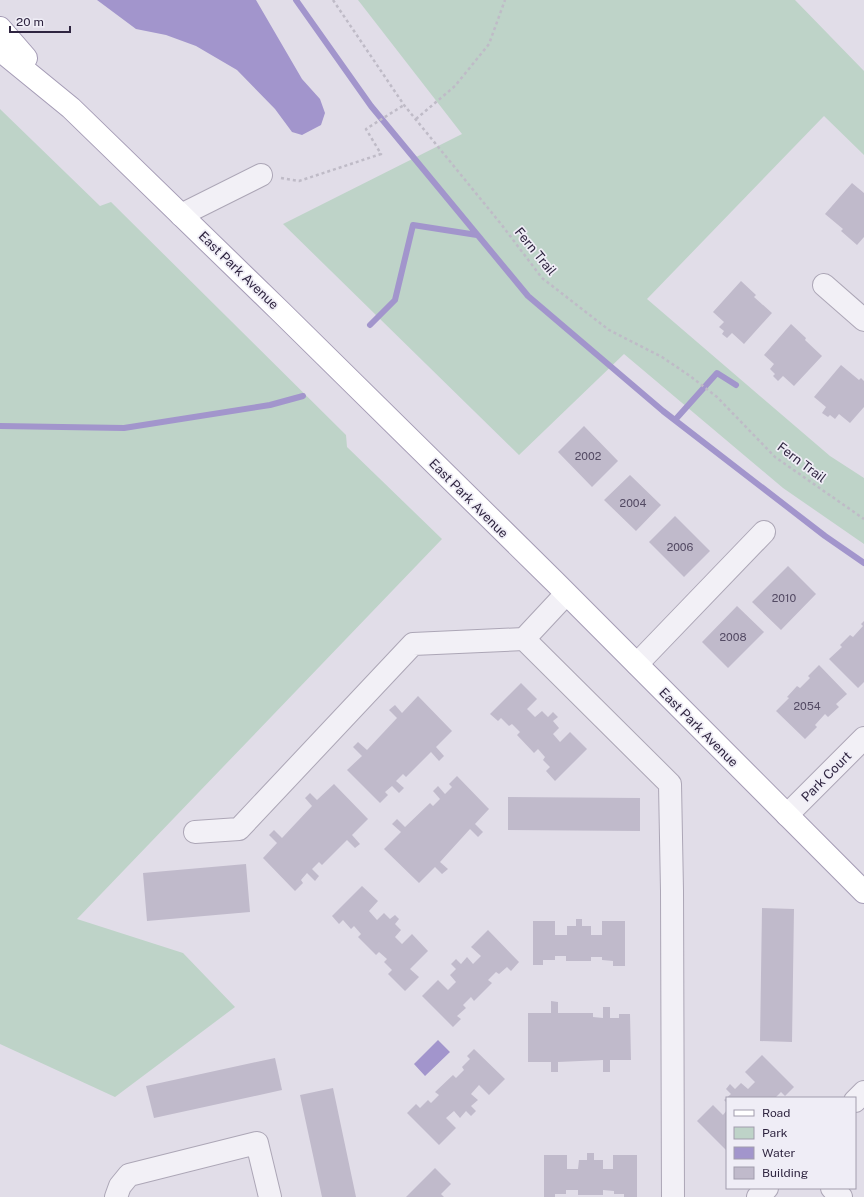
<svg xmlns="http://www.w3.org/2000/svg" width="864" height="1197" font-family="'Public Sans',sans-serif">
<rect width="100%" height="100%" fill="#e1dde8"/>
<path fill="#bed3c8" d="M 358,0 L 795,0 L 864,71 L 864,155 L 824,116 L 647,299 L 830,456 L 864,478 L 864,544 L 783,488 L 624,354 L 519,455 L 283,224 L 462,134 Z
M 0,109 L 100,206 L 111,202 L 346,435 L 347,447 L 442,539 L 77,919 L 183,953 L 235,1007 L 115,1097 L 0,1044 Z"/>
<path fill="#a295cc" d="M 97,0 L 256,0 L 302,79 L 320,99 L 325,113 L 321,125 L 302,135 L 292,132 L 275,109 L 237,70 L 196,46 L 166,35 L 136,29 Z
M 438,1040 L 450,1052 L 425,1076 L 414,1064 Z"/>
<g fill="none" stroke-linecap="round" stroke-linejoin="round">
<path stroke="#a295cc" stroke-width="6" d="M 296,0 L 371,106 L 528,296 L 663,411 L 825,536 L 864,563
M 370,325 L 395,300 L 413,225 L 477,235
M 675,420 L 717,373 L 736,385
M 0,426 L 124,428 L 270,405 L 303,396"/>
</g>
<path fill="#c0bacb" d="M 852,183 L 864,193 L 864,237 L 857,245 L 841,231 L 843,229 L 825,214 Z
M 741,281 L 756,295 L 754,297 L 772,313 L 744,344 L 732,333 L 727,338 L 722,334 L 724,331 L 719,327 L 724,322 L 713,312 Z
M 791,324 L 806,338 L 805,340 L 822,356 L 794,386 L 783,376 L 778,381 L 773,376 L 775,374 L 770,369 L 774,364 L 764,355 Z
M 841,365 L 859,380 L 861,378 L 864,381 L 864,407 L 850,423 L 839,414 L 835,419 L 830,415 L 828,417 L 822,413 L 826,407 L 814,397 Z
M 584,426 L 618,461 L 592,487 L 558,452 Z
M 630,475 L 661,505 L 636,531 L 604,500 Z
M 675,516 L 710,551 L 684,577 L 649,542 Z
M 788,566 L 816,594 L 781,630 L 752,602 Z
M 737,606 L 764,632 L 728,668 L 702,642 Z
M 864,621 L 864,682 L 858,688 L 829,659 L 842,647 L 840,645 L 850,635 L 853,637 L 863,626 L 861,624 Z
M 819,665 L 847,694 L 836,704 L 839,707 L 828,717 L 825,714 L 815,725 L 817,727 L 805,739 L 776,711 L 789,698 L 787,697 L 797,686 L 800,688 L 810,678 L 808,676 Z
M 521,683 L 537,699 L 527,709 L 535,717 L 542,711 L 548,717 L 553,712 L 558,717 L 553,721 L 559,728 L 553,734 L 560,742 L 570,732 L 587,749 L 555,781 L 546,771 L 550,767 L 543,760 L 545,757 L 538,749 L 534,753 L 517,735 L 520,732 L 512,724 L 509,726 L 501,718 L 498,721 L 490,714 Z
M 418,696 L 452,731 L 436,747 L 444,756 L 439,761 L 431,752 L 406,777 L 403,774 L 396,781 L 404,788 L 399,793 L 392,786 L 385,792 L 388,795 L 380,803 L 347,770 L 362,756 L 353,747 L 358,742 L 367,750 L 397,718 L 389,710 L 395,705 L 402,713 Z
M 457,776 L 489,809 L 475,824 L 483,832 L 478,837 L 470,829 L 440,862 L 448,869 L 442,874 L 435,867 L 419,883 L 384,849 L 401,832 L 392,824 L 397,819 L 405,827 L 430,803 L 433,806 L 440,799 L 433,791 L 438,786 L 445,794 L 452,787 L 449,784 Z
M 334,784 L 368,819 L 352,835 L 360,844 L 355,848 L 347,840 L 322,865 L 319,862 L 312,869 L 319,876 L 315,881 L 307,873 L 301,880 L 303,883 L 295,891 L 263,858 L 277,843 L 269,835 L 274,830 L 282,838 L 312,806 L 305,798 L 310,793 L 317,800 Z
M 508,797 L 640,798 L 640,831 L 508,830 Z
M 246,864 L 250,912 L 147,921 L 143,873 Z
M 362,886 L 378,901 L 369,911 L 377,920 L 384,913 L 390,919 L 395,915 L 399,919 L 395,924 L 401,930 L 395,937 L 402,944 L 412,934 L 428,951 L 410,969 L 419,977 L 405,991 L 388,974 L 392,970 L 384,962 L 387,959 L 379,952 L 376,955 L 358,937 L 361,934 L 354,926 L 351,929 L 343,920 L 339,924 L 332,916 Z
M 762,908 L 794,909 L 792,1042 L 760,1041 Z
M 576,919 L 582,919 L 582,926 L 591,926 L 591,935 L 602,935 L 602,921 L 625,921 L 625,966 L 613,966 L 613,961 L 602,960 L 602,957 L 591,957 L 591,961 L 566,961 L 566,956 L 555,956 L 555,960 L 543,960 L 543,965 L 533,965 L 533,921 L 555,921 L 555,935 L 567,935 L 567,926 L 576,926 Z
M 488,930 L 519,962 L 511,971 L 507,967 L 499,974 L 496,972 L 488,980 L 492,983 L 474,1001 L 471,997 L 463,1005 L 466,1008 L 457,1016 L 461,1019 L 453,1027 L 422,996 L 438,980 L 448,990 L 456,982 L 450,975 L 456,969 L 451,964 L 456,959 L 461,964 L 467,957 L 473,964 L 481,956 L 471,947 Z
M 551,1001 L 558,1002 L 558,1013 L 593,1013 L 593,1017 L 603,1018 L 603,1007 L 610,1007 L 610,1018 L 619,1018 L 619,1014 L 630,1014 L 631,1060 L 610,1060 L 610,1072 L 603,1072 L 603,1060 L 558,1062 L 558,1072 L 551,1072 L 551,1062 L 528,1062 L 528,1013 L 551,1013 Z
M 474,1049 L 505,1079 L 489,1095 L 479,1085 L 471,1094 L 478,1100 L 471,1106 L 476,1111 L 471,1116 L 466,1111 L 460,1118 L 454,1111 L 446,1118 L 456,1128 L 439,1145 L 407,1113 L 416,1104 L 420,1108 L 428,1100 L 431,1103 L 439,1095 L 435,1092 L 453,1075 L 456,1078 L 464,1070 L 462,1067 L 470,1059 L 467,1056 Z
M 762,1055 L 794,1087 L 785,1096 L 781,1092 L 775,1098 L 771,1097 L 769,1098 L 727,1098 L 727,1103 L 724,1100 L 731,1094 L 726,1089 L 730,1084 L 735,1089 L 741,1083 L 748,1089 L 755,1082 L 745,1072 Z
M 275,1058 L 282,1090 L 154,1118 L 146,1086 Z
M 333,1088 L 356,1197 L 322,1197 L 300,1095 Z
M 713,1105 L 723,1115 L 727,1110 L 727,1151 L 697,1121 Z
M 587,1153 L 594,1153 L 594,1160 L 603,1160 L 603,1169 L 613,1169 L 613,1155 L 637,1155 L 637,1197 L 624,1197 L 624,1194 L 614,1194 L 614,1191 L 603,1190 L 603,1195 L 578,1195 L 578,1190 L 566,1190 L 566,1194 L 555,1194 L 555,1197 L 544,1197 L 544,1155 L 567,1155 L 567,1169 L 578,1169 L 579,1160 L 587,1160 Z
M 435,1168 L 451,1184 L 441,1194 L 444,1197 L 406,1197 Z"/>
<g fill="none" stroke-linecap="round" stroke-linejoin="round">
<g stroke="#aca6b6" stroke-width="24">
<path id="minor" d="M 181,215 L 261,175
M 824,285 L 864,320
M 524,639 L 566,594
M 637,664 L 764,532
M 787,815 L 864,738
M 195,832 L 239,829 L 413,644 L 524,639 L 670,784 L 672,891 L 673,1197
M 855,1101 L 864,1092
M 832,1188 L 841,1197
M 116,1197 L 120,1186 L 129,1175 L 257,1143 L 270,1197
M 758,1197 L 767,1188"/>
</g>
<g stroke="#a49bb5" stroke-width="24">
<path id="major" d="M 0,28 L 26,58
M 0,50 L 71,108 L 281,312 L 556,583 L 864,892"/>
</g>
<path stroke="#bfbbc7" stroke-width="2.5" stroke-dasharray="3 3" stroke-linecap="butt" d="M 333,0 L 404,105 L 501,224 L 542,278 L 609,330 L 662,357 L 690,376 L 717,397 L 775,457 L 864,519
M 416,119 L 455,86 L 489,44 L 505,0
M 281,178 L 299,181 L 381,154 L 366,129 L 404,105"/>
<use href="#minor" stroke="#f2f0f6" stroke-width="22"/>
<use href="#major" stroke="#fff" stroke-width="22"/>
</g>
<g text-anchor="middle" stroke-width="3.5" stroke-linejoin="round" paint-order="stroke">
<g font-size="11" fill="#534a63">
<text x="588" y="460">2002</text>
<text x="633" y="507">2004</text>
<text x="680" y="551">2006</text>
<text x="784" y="602">2010</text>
<text x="733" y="641">2008</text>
<text x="807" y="710">2054</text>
</g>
<g font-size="13" fill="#2f2540" stroke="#efedf6">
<text transform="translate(536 251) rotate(51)" y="5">Fern Trail</text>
<text transform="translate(239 270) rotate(44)" y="5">East Park Avenue</text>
<text transform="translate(802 462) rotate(37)" y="5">Fern Trail</text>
<text transform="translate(469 498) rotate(45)" y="5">East Park Avenue</text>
<text transform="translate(699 727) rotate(45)" y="5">East Park Avenue</text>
<text transform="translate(826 776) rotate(-45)" y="5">Park Court</text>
</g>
</g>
<rect x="726" y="1097" width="130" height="92" fill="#efedf6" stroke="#a29dad"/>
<rect x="734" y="1110" width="20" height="6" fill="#ffffff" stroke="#a29dad"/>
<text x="762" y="1117" font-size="12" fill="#2f2540">Road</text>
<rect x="734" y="1127" width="20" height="12" fill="#bed3c8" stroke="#a29dad"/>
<text x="762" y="1137" font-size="12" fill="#2f2540">Park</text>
<rect x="734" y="1147" width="20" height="12" fill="#a295cc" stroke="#a29dad"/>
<text x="762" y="1157" font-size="12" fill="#2f2540">Water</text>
<rect x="734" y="1167" width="20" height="12" fill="#c0bacb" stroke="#a29dad"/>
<text x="762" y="1177" font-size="12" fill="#2f2540">Building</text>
<path d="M10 26v6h60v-6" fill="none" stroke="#2f2540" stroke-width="2"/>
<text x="16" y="26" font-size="12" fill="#2f2540" stroke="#efedf6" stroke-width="3" paint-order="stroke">20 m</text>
</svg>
